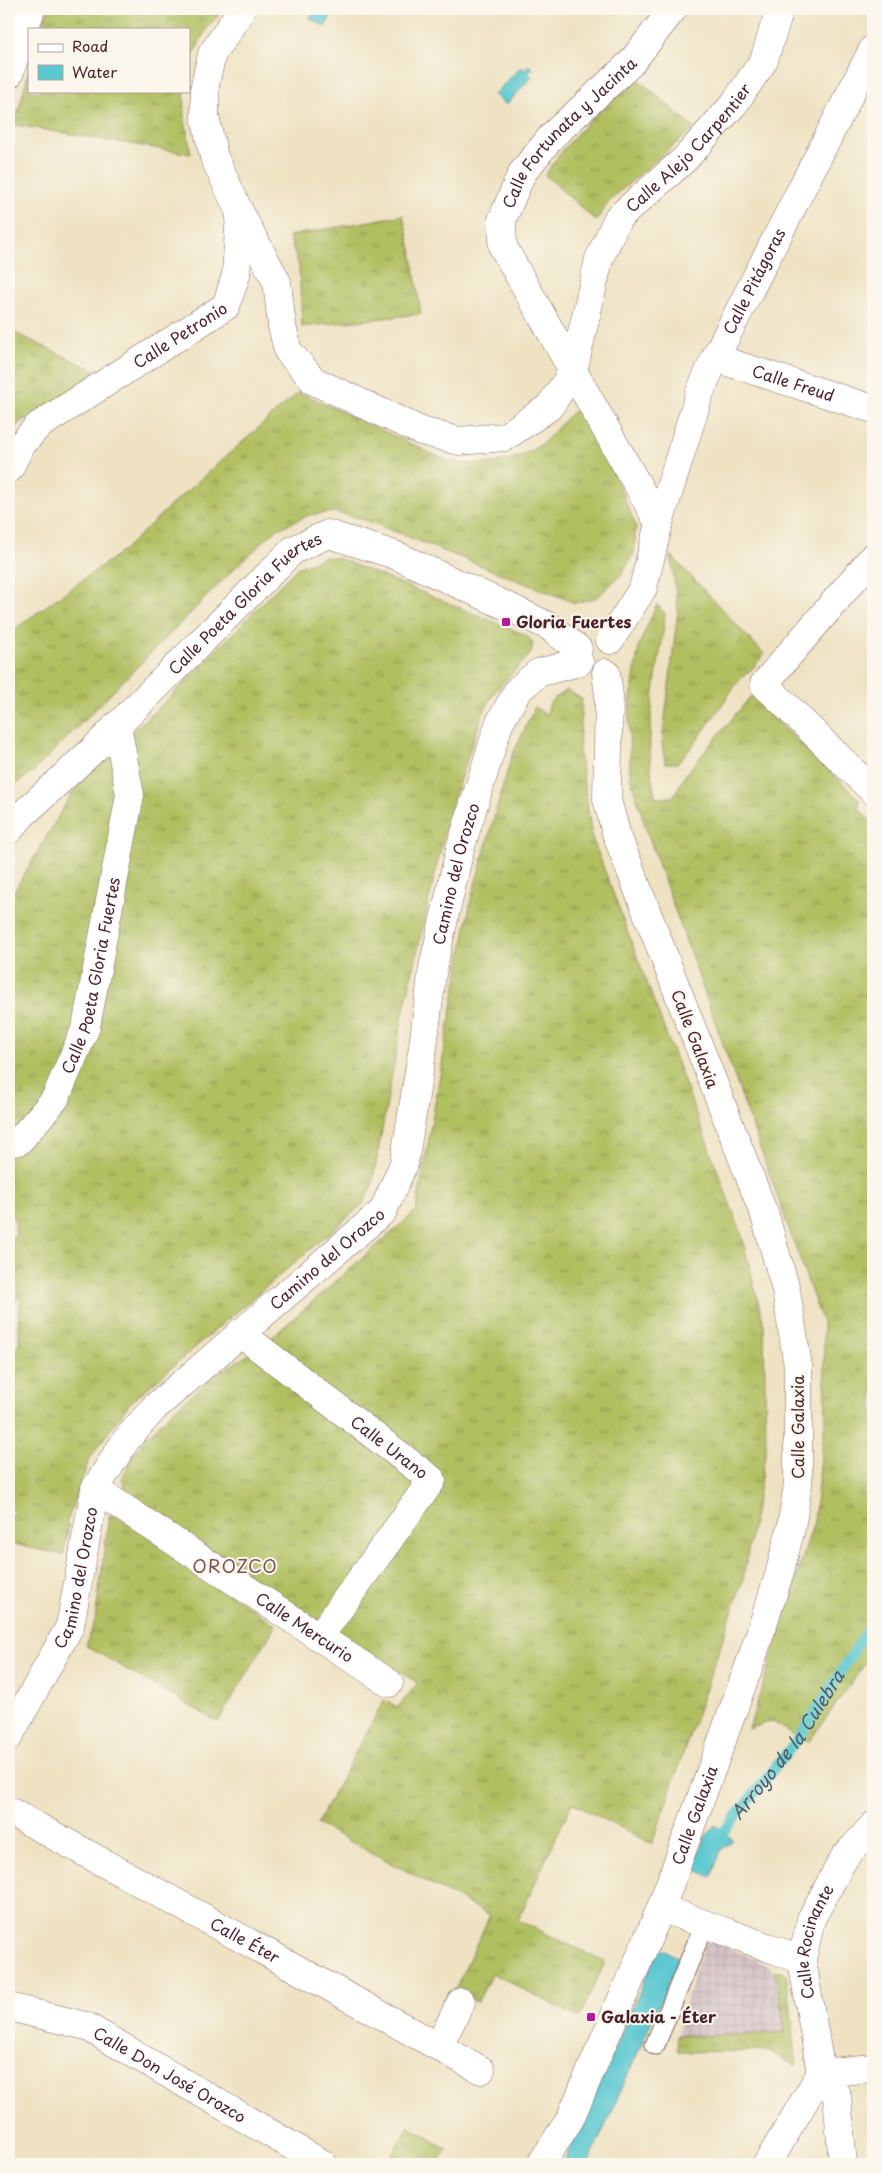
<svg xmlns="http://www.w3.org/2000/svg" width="882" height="2173" font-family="'Playpen Sans',sans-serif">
<defs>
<pattern id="industrial-grid" width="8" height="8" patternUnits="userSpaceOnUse" patternTransform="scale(1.25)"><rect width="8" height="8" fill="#d2bec3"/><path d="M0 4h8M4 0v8" fill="none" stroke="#b6a3a8"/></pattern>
<pattern id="grass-tufts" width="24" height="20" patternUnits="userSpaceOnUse" patternTransform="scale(1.25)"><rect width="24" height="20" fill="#b0bf61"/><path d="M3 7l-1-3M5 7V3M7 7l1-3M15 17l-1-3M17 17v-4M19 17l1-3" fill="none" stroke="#919b50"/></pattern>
</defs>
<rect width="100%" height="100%" fill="#fbf7ec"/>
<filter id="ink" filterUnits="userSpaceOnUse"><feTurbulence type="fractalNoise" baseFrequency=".02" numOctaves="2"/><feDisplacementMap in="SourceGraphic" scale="10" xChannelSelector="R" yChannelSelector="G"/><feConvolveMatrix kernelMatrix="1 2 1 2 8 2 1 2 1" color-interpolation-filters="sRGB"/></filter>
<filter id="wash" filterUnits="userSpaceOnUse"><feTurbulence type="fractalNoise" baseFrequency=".0096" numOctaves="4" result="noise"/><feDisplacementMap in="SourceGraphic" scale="20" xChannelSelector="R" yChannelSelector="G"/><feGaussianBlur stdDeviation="1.12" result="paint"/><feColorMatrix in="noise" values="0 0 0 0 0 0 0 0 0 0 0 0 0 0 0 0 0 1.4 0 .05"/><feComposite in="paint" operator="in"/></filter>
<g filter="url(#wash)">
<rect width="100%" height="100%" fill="#eee2c2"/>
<path fill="url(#industrial-grid)" d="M 707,1939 L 768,1965 L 774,1971 L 777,1979 L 785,2032 L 709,2036 L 677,2035 L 696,1968 Z"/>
<path fill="url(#grass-tufts)" stroke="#7d6f46" d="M 48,9 L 224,9 L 206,29 L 189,64 L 189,29 L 41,29 Z
M 29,69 L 29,91 L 184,91 L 185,119 L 191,154 L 15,125 Z
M 639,80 L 694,128 L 611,199 L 596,221 L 545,175 C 570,137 601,106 639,80 Z
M 403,215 L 411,249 L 421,314 L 302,327 L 299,266 L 289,236 Z
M 9,330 L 98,372 L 17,425 L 9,439 Z
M 299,392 L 446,460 C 480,468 520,464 547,439 C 557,430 564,419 574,411 L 583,415 L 618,483 L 636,526 L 634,553 L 622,574 L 596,598 L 575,603 L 363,519 L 334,512 L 309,515 L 276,530 L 237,566 L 34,771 L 10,788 L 9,836 L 9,633 L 124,550 L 170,506 Z
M 671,555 L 764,654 L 753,668 L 740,679 L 698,739 L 678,763 L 665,763 L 662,743 L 678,610 Z
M 324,557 L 338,558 L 526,635 L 533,643 L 531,653 L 494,693 L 482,715 L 450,809 L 403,1014 L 372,1185 L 363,1204 L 130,1403 L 90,1457 L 66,1525 L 69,1526 L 63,1555 L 9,1543 L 9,1525 L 14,1510 L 9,1508 L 9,1363 L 19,1343 L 20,1294 L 9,1312 L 9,1235 L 16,1237 L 15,1220 L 12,1218 L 9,1203 L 9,900 L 84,773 L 163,704 L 297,568 Z
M 657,604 L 665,614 C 659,673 640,739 656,798 L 673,797 L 686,774 L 751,696 L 859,799 L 859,809 L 873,823 L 873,1653 L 808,1743 L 771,1721 L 749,1729 L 814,1521 L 826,1411 L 823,1324 L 647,832 L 630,776 L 629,711 L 639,645 Z
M 567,690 L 582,699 L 579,750 L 592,837 L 741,1233 L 764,1325 L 766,1449 L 743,1580 L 652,1844 L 572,1803 L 518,1920 L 605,1962 L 579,2018 L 492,1973 L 477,2003 L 455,1990 L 490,1915 L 317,1824 L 384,1700 L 398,1707 L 418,1683 L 149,1516 L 128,1499 L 122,1478 L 132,1458 L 146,1437 L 175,1409 L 218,1373 L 261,1347 L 416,1211 L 471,899 L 511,758 L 535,707 L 546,715 L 551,701 Z
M 116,1515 L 276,1625 L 218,1722 L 86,1646 L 95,1621 L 109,1516 Z
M 774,1971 L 783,1971 L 787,1977 L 797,2066 L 767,2051 L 678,2052 L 677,2035 L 709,2036 L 785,2032 L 777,1979 Z
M 409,2126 L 447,2149 L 437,2164 L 386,2164 Z"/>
<path fill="#5bc8d0" stroke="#52747e" d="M 316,9 L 335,9 L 325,27 L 310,18 Z
M 529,65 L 533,69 L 528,73 L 532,77 L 506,105 L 494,94 L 521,67 L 525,70 Z
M 715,1825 L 733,1840 L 721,1850 L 711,1877 L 692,1868 L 704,1839 Z
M 659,1948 L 680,1958 L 588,2164 L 563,2164 Z"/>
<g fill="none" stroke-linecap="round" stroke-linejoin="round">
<path stroke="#5bc8d0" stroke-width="10" id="s1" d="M 716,1841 L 799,1738 L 869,1627 L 873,1617"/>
</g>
</g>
<g filter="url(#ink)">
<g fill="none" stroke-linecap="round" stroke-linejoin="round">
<g stroke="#836360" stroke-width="21">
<path id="lane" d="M 655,2045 L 705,1923"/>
</g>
<g stroke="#836360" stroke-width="29">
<g id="street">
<path d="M 9,74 L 31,9"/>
<path id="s2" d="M 240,213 L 277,282 L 282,326 L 288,351 L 314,381 L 421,431 L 459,441 L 505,437 L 549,407 L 573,372 L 599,259 L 618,218 L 684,160 L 734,104 L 764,60 L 780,9"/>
<path id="s3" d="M 715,358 L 873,409"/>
<path id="s4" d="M 9,469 L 21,445 L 38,426 L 226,306 L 236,275 L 240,213 L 214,157 L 205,117 L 205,85 L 212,54 L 242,9"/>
<path id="s5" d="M 659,523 L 503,247 L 502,220 L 522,173 L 552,136 L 631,63 L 673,9"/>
<path d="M 873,557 L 764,684 L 873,791"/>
<path id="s6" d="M 610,640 L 643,588 L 659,523 L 700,392 L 715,358 L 873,49"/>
<path id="s7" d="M 9,830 L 22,815 L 93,750 L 293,550 L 328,534 L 395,555 L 513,609 L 550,627 L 578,649"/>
<path id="s8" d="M 9,1143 L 19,1141 L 55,1099 L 86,1027 L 130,795 L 117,725"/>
<path id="s9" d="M 240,1333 L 432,1480 L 319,1637"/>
<path id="s10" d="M 95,1489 L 389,1683"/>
<path id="s11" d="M 9,1736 L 70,1626 L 95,1489 L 126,1440 L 155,1407 L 383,1211 L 404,1163 L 423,1047 L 433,967 L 460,849 L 499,724 L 518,690 L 538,673 L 579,662"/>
<path id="s12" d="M 9,1811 L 481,2070"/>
<path d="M 661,1908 L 802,1960"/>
<path id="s13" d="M 9,2007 L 86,2026 L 323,2164"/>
<path d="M 439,2046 L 461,2002"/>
<path d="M 821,2073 L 873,2068"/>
<path id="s14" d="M 541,2164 L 570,2119 L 661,1908 L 753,1655 L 779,1575 L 791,1528 L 798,1484 L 798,1366 L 786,1290 L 765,1216 L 616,833 L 607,799 L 609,696 L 606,673"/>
<path d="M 767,2164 L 821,2073"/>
<path id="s15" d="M 843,2164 L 837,2096 L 821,2073 L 802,1960 L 811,1919 L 844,1858 L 873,1826"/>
</g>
</g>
<use href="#lane" stroke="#fff" stroke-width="19"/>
<use href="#street" stroke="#fff" stroke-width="28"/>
</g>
</g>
<g fill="#b5179e" stroke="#fbf7ec" stroke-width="2">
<rect x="501" y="617" width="10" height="10" rx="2.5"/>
<rect x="586" y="2012" width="10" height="10" rx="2.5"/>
</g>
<g text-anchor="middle" stroke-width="4" stroke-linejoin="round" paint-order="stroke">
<g font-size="16" fill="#4a1f2b" stroke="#fbf7ec">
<text dy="6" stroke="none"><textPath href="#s5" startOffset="456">Calle Fortunata y Jacinta</textPath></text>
<text dy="6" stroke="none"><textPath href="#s2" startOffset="748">Calle Alejo Carpentier</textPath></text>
<text dy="6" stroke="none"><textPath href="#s6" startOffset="389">Calle Pitágoras</textPath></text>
<text dy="6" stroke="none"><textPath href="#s4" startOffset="221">Calle Petronio</textPath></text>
<text dy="6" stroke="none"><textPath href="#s3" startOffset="82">Calle Freud</textPath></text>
<text dy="6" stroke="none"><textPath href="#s7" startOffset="328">Calle Poeta Gloria Fuertes</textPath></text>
<text dy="6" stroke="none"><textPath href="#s11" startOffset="1014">Camino del Orozco</textPath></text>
<text dy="6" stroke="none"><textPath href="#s8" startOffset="195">Calle Poeta Gloria Fuertes</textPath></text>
<text transform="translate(695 1039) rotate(69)" y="6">Calle Galaxia</text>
<text dy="6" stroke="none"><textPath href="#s11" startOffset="594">Camino del Orozco</textPath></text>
<text transform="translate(798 1427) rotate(-90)" y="6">Calle Galaxia</text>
<text dy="6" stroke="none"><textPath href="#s9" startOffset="188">Calle Urano</textPath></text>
<text dy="6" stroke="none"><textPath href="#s11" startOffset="174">Camino del Orozco</textPath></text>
<text dy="6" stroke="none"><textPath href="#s10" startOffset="251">Calle Mercurio</textPath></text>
<text dy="6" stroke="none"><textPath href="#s14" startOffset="382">Calle Galaxia</textPath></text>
<text dy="6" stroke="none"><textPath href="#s12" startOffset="269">Calle Éter</textPath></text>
<text dy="6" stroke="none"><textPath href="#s15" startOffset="231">Calle Rocinante</textPath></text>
<text dy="6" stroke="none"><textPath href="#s13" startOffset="176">Calle Don José Orozco</textPath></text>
</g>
<g font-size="16" font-weight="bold" fill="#4a1f2b" stroke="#fbf7ec" text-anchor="start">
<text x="516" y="628">Gloria Fuertes</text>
<text x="601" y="2023">Galaxia - Éter</text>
</g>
<g font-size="18" letter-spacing="1" fill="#805257" stroke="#fbf7ec">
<text x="235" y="1573">OROZCO</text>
</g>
<g font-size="18" font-style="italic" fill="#505a65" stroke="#fbf7ec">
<text dy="6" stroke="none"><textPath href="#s1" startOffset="120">Arroyo de la Culebra</textPath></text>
</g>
</g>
<rect width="882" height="2173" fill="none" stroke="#fbf7ec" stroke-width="30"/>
<rect x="28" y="28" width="162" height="65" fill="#fbf7ec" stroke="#b4a19f"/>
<rect x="38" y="44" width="25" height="8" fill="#ffffff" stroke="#b4a19f"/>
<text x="72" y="52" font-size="15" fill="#4a1f2b">Road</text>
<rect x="38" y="65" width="25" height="15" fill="#5bc8d0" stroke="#b4a19f"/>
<text x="72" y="78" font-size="15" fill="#4a1f2b">Water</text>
</svg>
